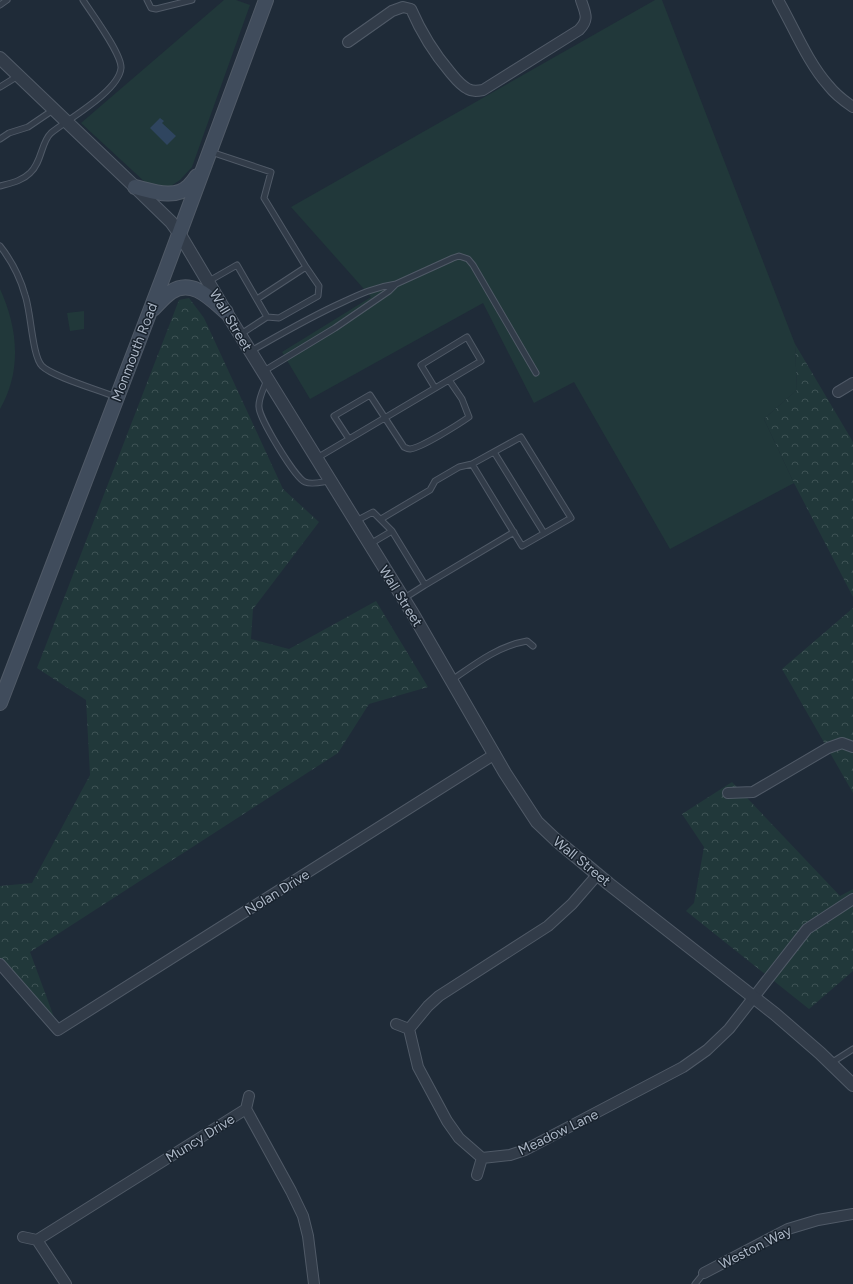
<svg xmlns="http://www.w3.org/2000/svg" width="853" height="1284" font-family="Figtree,sans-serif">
<defs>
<pattern id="forest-crowns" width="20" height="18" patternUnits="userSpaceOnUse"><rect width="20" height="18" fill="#21383a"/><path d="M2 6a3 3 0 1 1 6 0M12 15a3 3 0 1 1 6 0" fill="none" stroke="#3f5355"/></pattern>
</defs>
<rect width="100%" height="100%" fill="#1f2b38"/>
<path fill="#21383a" d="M 224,0 L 236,0 L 250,5 L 192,167 L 180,180 L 171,186 L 162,187 L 146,183 L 81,123 Z
M 655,0 L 662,0 L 795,344 L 797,390 L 764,419 L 794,483 L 670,549 L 574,382 L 534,403 L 483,303 L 310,399 L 282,352 L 371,297 L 291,207 Z
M 0,289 C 18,328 22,371 0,409 Z
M 84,311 L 84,329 L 70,331 L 67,313 Z"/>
<path fill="url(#forest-crowns)" d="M 189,298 L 204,318 L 283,489 L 319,522 L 253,609 L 251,639 L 289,649 L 376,601 L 428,687 L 369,704 L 338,753 L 30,952 L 58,1028 L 0,961 L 0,886 L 32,883 L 90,775 L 86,700 L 37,668 L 179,300 Z
M 795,344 L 853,442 L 853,597 L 794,483 L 764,419 L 797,390 Z
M 853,608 L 853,793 L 782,669 Z
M 732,782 L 840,896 L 853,889 L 853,971 L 809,1009 L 686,911 L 694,903 L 704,847 L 682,814 Z"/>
<path fill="#2f455f" d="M 160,118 L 164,121 L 162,123 L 176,136 L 167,145 L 150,128 Z"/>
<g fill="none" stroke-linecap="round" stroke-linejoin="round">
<g stroke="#505a67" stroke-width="7">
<path id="service" d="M 147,0 L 151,8 L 156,9 L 192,0
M 0,5 L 7,0
M 0,87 L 18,76
M 0,139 L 9,133 L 28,127 L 53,110
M 211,152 L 271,172 L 264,198 L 306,267 L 257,299
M 0,186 C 11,183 22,181 30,173 C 42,162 41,142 51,133 C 68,119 119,91 121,68 C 122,54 92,14 83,0
M 0,246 C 11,260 20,277 25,295 C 31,311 32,356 42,366 C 53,377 99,390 116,397
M 209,281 L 237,265 L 267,317 L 241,334
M 396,284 L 453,258 L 459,256 L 468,259 L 473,265 L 536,373
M 267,317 L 279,318 L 318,296 L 319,286 L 306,267
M 251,351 C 281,334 310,317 341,303 C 360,294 375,287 396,284 L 389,291 L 335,328 L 264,371
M 267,380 C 264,388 258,399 259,407 C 259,418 295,478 305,482 C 312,485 322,482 329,481
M 349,439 L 334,416 L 370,395 L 404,447 C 406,448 408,449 410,449 C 421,448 459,424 469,417 L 462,399 L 449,380
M 494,452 L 544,533
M 317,458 L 481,361 L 467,337 L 421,365 L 435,388
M 381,519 L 430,490 L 435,481 L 459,467 L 472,464 L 521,437 L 571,518 L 522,546 L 472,464
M 356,521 L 373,512 L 392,531
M 370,544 L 392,531 L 425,585 L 403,599
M 425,585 L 514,532
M 452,680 C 475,664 498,646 527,641 L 533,646
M 831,1063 L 853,1049
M 695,1284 L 704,1273"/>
</g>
<g stroke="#505a67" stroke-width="12">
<path id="minor" d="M 778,0 C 793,26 808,63 828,85 C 835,94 844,101 853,107
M 348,42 L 392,11 L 403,7 L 411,9 C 421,32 433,52 450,72 C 455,78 460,85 468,89 C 473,92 478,91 483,90 L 579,30 C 590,19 585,13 581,0
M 838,392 L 853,383
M 728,793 L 753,792 L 828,748 L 842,743 L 853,747
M 598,874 L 572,904 L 548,926 L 439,996 L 428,1006 L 409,1029 L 418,1067 L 447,1121 L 459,1138 L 482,1158 L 510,1155 L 525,1150 L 683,1067 L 707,1050 L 729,1029 L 807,929 L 853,899
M 0,964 L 58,1030 L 495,754
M 396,1024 L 409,1029
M 246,1109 L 291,1191 L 303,1216 L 308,1236 L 314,1284
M 246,1109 L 249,1096
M 477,1175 L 482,1158
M 23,1237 L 37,1240
M 37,1240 L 246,1109
M 37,1240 L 66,1284
M 704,1273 L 788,1229 L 818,1220 L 853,1214"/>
</g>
<g stroke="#505a67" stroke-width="14">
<path id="tertiary" d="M 0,58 L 135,187 L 171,222 L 179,233 L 226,312 L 413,614 L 505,773 L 537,822 L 556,840 L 609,884 L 775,1014 L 820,1053 L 853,1085"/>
</g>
<g stroke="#505a67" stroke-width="16">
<path id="secondary" d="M 135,187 C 152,191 175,200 189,186 C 192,183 195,179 197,176
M 153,309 C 159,303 165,296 171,292 C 192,278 211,299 226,312
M 0,703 L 165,272 L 266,0"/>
</g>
<use href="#service" stroke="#323c49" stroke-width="5"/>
<use href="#minor" stroke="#323c49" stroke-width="10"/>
<use href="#tertiary" stroke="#323c49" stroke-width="12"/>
<use href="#secondary" stroke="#404c5c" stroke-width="14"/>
</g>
<g text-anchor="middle" stroke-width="3" stroke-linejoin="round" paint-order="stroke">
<g font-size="14" fill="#acb7c6" stroke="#18222d">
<text transform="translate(231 320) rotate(59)" y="5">Wall Street</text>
<text transform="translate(134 352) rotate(-69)" y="5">Monmouth Road</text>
<text transform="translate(401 596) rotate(58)" y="5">Wall Street</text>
<text transform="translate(582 861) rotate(39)" y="5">Wall Street</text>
<text transform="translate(277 892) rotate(-32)" y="5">Nolan Drive</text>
<text transform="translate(558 1132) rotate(-26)" y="5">Meadow Lane</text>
<text transform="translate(200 1138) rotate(-32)" y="5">Muncy Drive</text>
<text transform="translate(755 1247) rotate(-27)" y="5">Weston Way</text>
</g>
</g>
</svg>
